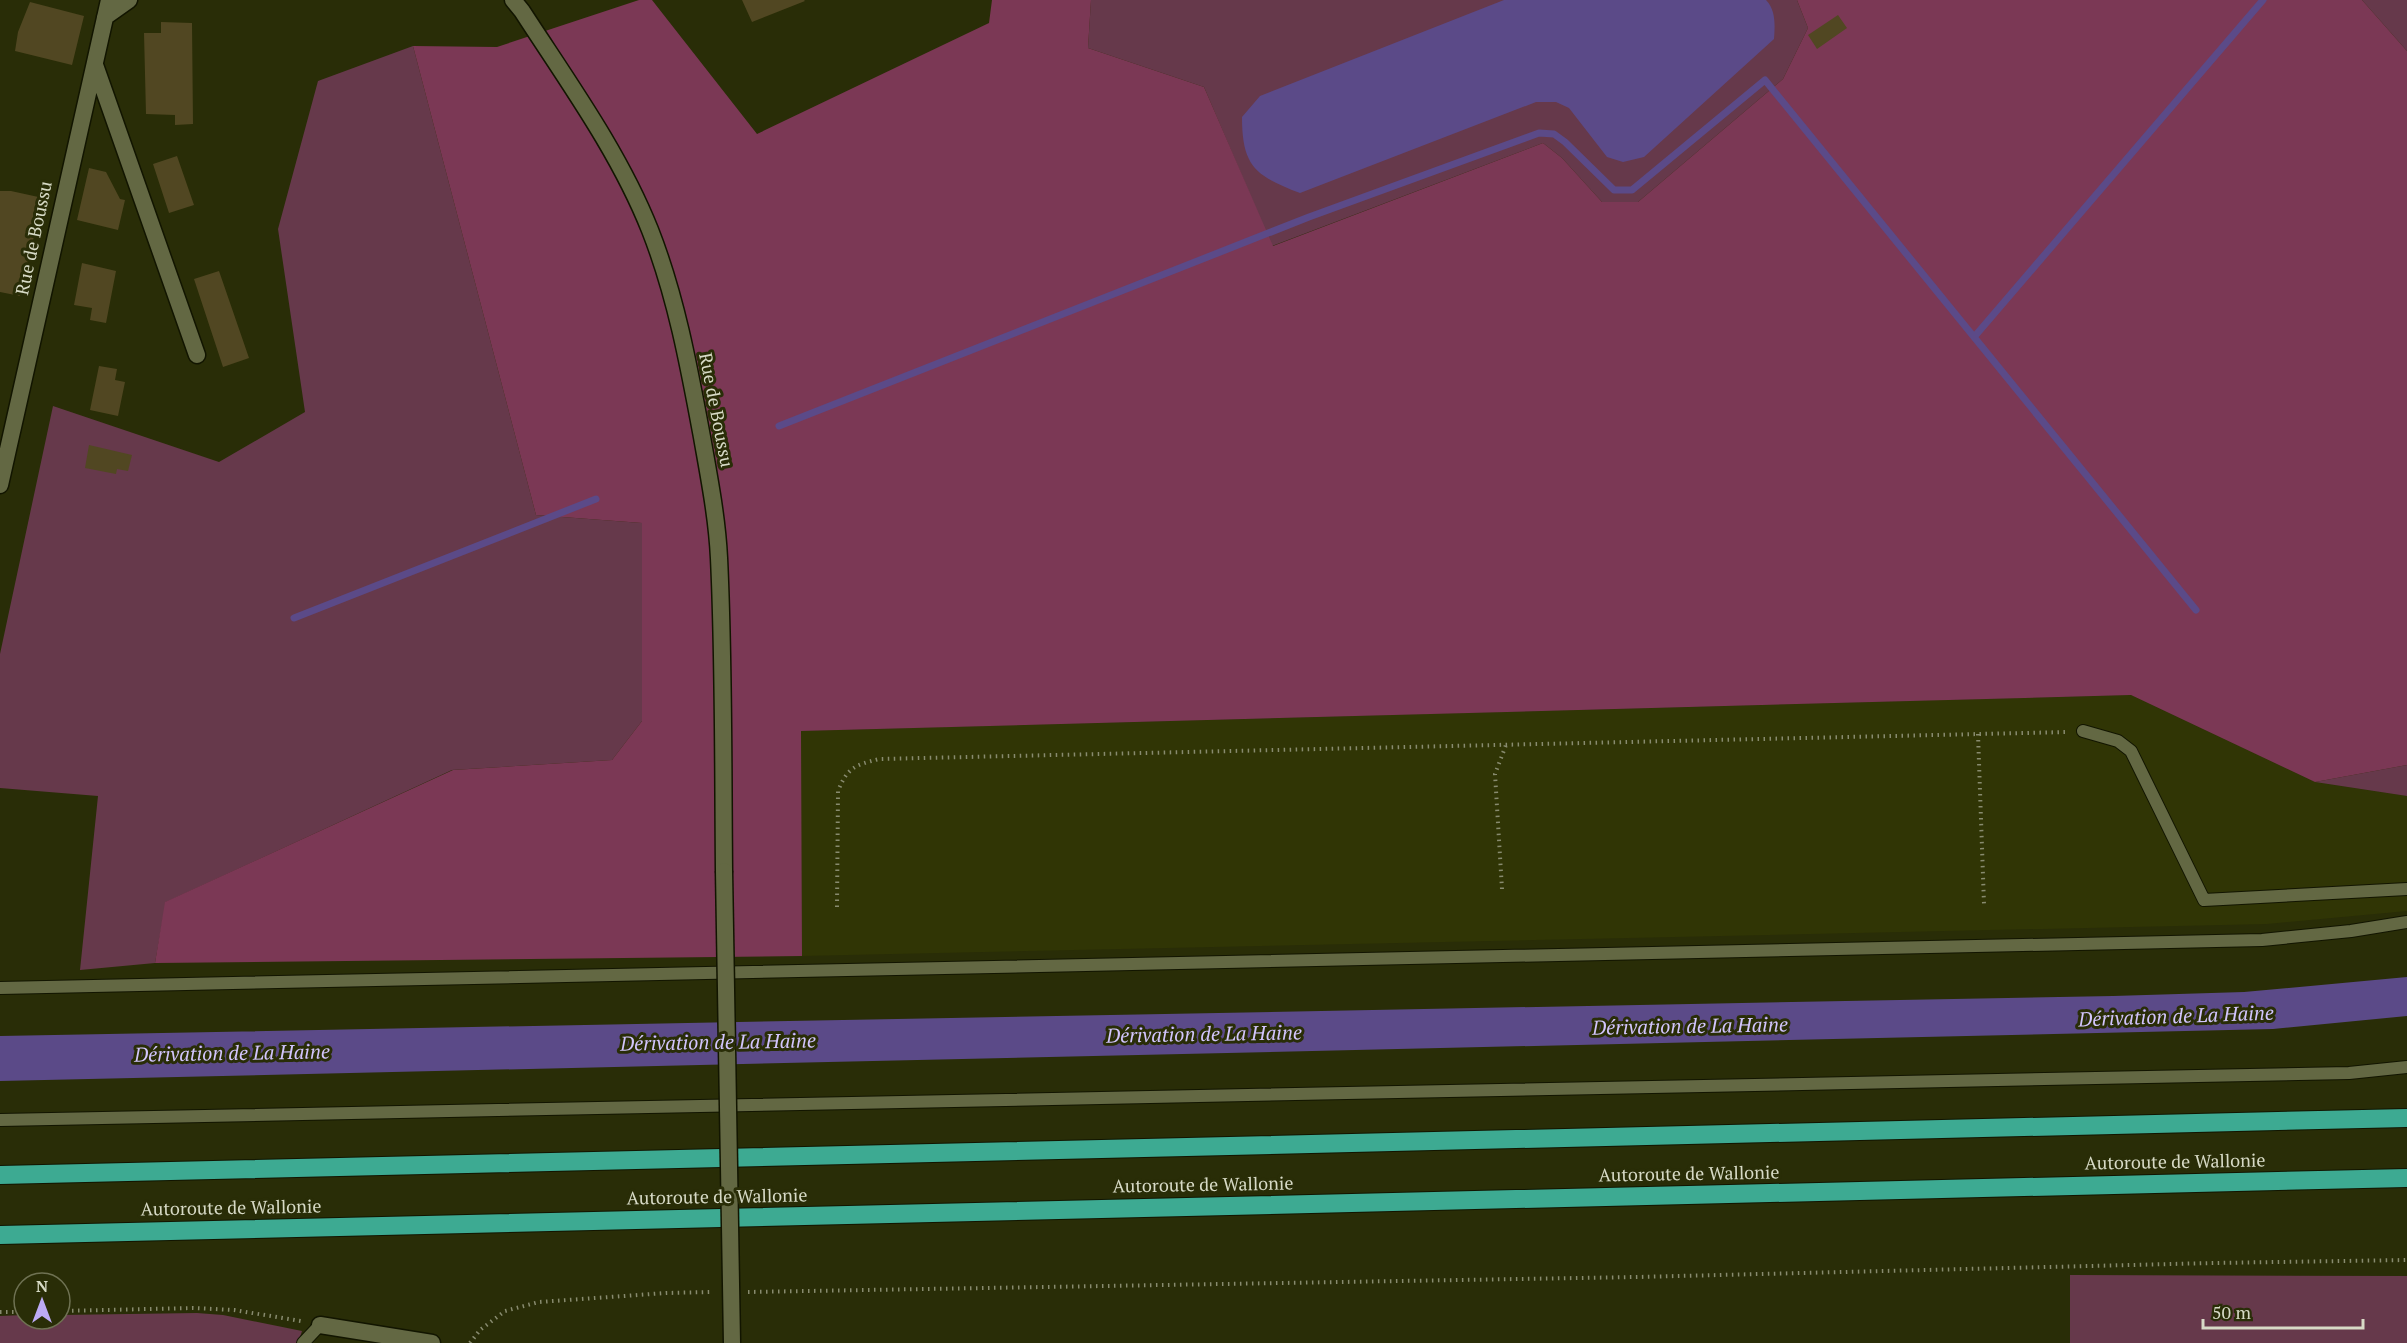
<svg xmlns="http://www.w3.org/2000/svg" width="2407" height="1343" font-family="'PT Serif',serif">
<rect width="100%" height="100%" fill="#292d07"/>
<path fill="#303505" d="M 2131,695 L 2315,782 L 2407,796 L 2407,911 L 2267,924 L 802,956 L 800,731 Z"/>
<path fill="#66394b" d="M 1091,0 L 1797,0 L 1808,28 L 1783,79 L 1638,202 L 1602,202 L 1562,158 L 1543,143 L 1272,246 L 1204,87 L 1088,48 Z
M 2362,0 L 2407,0 L 2407,51 Z
M 413,46 L 536,515 L 642,523 L 642,721 L 612,760 L 452,770 L 166,902 L 155,963 L 80,970 L 98,796 L 0,788 L 0,654 L 53,406 L 219,462 L 305,412 L 278,229 L 318,81 Z
M 2407,765 L 2407,796 L 2315,782 Z
M 2070,1275 L 2407,1276 L 2407,1343 L 2070,1343 Z
M 197,1313 L 223,1315 L 302,1331 L 298,1343 L 0,1343 L 0,1316 L 24,1315 L 24,1319 L 60,1319 L 60,1315 Z"/>
<path fill="#7b3855" d="M 639,0 L 652,0 L 757,134 L 989,23 L 992,0 L 1091,0 L 1088,48 L 1204,87 L 1273,246 L 1543,143 L 1562,158 L 1602,202 L 1638,202 L 1783,79 L 1808,28 L 1797,0 L 2362,0 L 2407,51 L 2407,765 L 2315,782 L 2131,695 L 801,731 L 802,956 L 155,963 L 165,902 L 453,770 L 612,760 L 642,721 L 642,523 L 536,515 L 413,46 L 497,47 Z"/>
<path fill="#5b4a88" d="M 1504,0 L 1766,0 C 1776,10 1775,26 1774,39 L 1644,157 L 1623,162 L 1607,157 L 1569,108 L 1556,102 L 1536,102 L 1300,193 C 1256,176 1242,167 1242,117 L 1260,96 Z
M 2407,977 L 2407,1016 L 2273,1029 L 0,1081 L 0,1036 L 2113,996 L 2244,992 Z"/>
<g fill="none" stroke-linecap="round" stroke-linejoin="round">
<path stroke="#5b4a88" stroke-width="7" d="M 1975,336 L 2263,0
M 779,426 L 1309,217 L 1539,133 L 1554,134 L 1565,142 L 1614,190 L 1632,190 L 1765,80 L 2196,610
M 294,618 L 596,499"/>
</g>
<path fill="#514722" d="M 742,0 L 804,0 L 805,1 L 752,22 Z
M 30,2 L 84,16 L 72,65 L 15,51 L 18,32 Z
M 1838,15 L 1847,28 L 1817,49 L 1808,35 Z
M 161,22 L 192,23 L 193,124 L 175,125 L 175,115 L 146,114 L 144,33 L 161,33 Z
M 177,156 L 194,205 L 169,213 L 153,164 Z
M 89,168 L 106,172 L 120,199 L 125,200 L 118,230 L 77,220 Z
M 0,191 L 11,191 L 43,198 L 20,296 L 0,292 Z
M 82,263 L 116,271 L 106,323 L 90,320 L 92,308 L 74,305 Z
M 219,271 L 249,358 L 223,367 L 194,279 Z
M 99,366 L 117,369 L 115,380 L 125,382 L 118,416 L 90,410 Z
M 89,445 L 132,455 L 128,471 L 117,469 L 116,474 L 85,468 Z"/>
<g fill="none" stroke-linecap="round" stroke-linejoin="round">
<g stroke="#121500" stroke-width="14">
<path id="service" d="M 2083,731 L 2118,741 L 2131,751 L 2204,900 L 2407,889
M 0,988 L 2262,940 L 2351,931 L 2407,922
M 0,1120 L 2349,1073 L 2407,1067
M 303,1343 L 320,1325"/>
</g>
<g stroke="#121500" stroke-width="19">
<path id="minor" d="M 105,17 L 129,0
M 95,65 L 197,355
M 0,485 L 109,0
M 320,1325 L 432,1343"/>
</g>
<g stroke="#121500" stroke-width="19">
<path id="tertiary" d="M 513,0 L 522,11 C 568,82 619,152 650,230 C 676,296 689,367 702,437 C 709,477 717,517 719,558 C 724,662 723,766 724,871"/>
</g>
<g stroke="#121500" stroke-width="20">
<path id="motorway" d="M 0,1175 L 2407,1118
M 0,1235 L 2407,1178"/>
</g>
<path stroke="#888b6f" stroke-width="4" stroke-dasharray="1.5 4.5" stroke-linecap="butt" d="M 1978,734 L 1984,904
M 1502,889 L 1495,774 L 1506,745
M 837,907 L 838,791 C 847,768 855,765 879,759 L 2068,732
M 748,1292 L 1637,1277 L 2213,1263 L 2407,1260
M 60,1311 L 193,1308 L 234,1310 L 301,1321
M 0,1312 L 24,1312
M 470,1343 L 480,1330 L 505,1311 L 539,1302 L 666,1293 L 713,1292"/>
<use href="#service" stroke="#636843" stroke-width="12"/>
<use href="#minor" stroke="#636843" stroke-width="16"/>
<use href="#tertiary" stroke="#636843" stroke-width="16"/>
<use href="#motorway" stroke="#3daa92" stroke-width="18"/>
<g stroke="#121500" stroke-width="19" stroke-linecap="butt">
<path id="tertiary-bridge" d="M 724,871 L 732,1343"/>
</g>
<use href="#tertiary-bridge" stroke="#636843" stroke-width="16"/>
</g>
<g text-anchor="middle" stroke-width="6" stroke-linejoin="round" paint-order="stroke">
<g font-size="18" fill="#d7dac6" stroke="#292d07">
<text transform="translate(34 238) rotate(-78)" y="6">Rue de Boussu</text>
<text transform="translate(716 410) rotate(79)" y="6">Rue de Boussu</text>
<text transform="translate(2175 1162) rotate(-1)" y="6">Autoroute de Wallonie</text>
<text transform="translate(1689 1174) rotate(-1)" y="6">Autoroute de Wallonie</text>
<text transform="translate(1203 1185) rotate(-1)" y="6">Autoroute de Wallonie</text>
<text transform="translate(717 1197) rotate(-1)" y="6">Autoroute de Wallonie</text>
<text transform="translate(231 1208) rotate(-1)" y="6">Autoroute de Wallonie</text>
</g>
<g font-size="20" font-style="italic" fill="#d2c5fd" stroke="#292d07">
<text transform="translate(2176 1016) rotate(-2)" y="7">Dérivation de La Haine</text>
<text transform="translate(1690 1026) rotate(-1)" y="7">Dérivation de La Haine</text>
<text transform="translate(1204 1034) rotate(-1)" y="7">Dérivation de La Haine</text>
<text transform="translate(718 1042) rotate(-1)" y="7">Dérivation de La Haine</text>
<text transform="translate(232 1053) rotate(-1)" y="7">Dérivation de La Haine</text>
</g>
</g>
<g transform="translate(42 1301)"><circle r="28" fill="#292d07" stroke="#6f7253" stroke-width="1.5"/>
<path d="M0-4.5L10 22L0 15L-10 22Z" fill="#bcaaf5"/>
<text y="-9" font-size="16" font-weight="bold" text-anchor="middle" fill="#d7dac6">N</text>
</g>
<path d="M2203 1319v9h160v-9" fill="none" stroke="#d7dac6" stroke-width="3"/>
<text x="2212" y="1319" font-size="18" fill="#d7dac6" stroke="#292d07" stroke-width="4.5" paint-order="stroke">50 m</text>
</svg>
